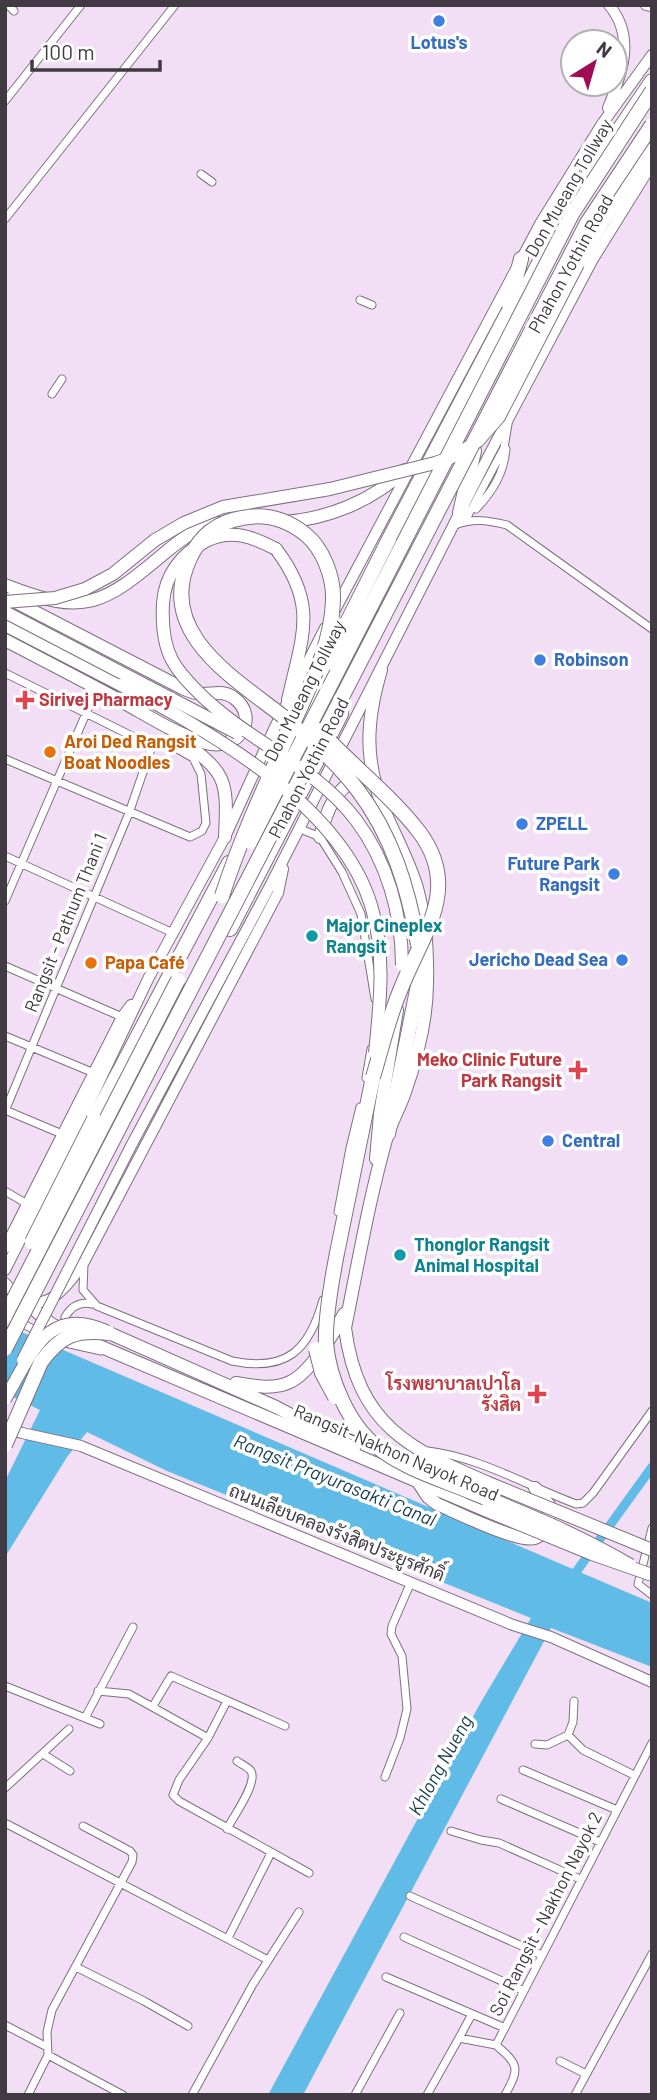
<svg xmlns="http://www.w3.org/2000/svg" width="657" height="2100" font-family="Barlow,Sarabun,sans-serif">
<rect width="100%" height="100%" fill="#f2dff5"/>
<path fill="#60bbe7" d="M 5,1325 L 652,1603 L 652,1667 L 551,1628 L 303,2095 L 268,2095 L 481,1702 L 531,1618 L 167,1471 L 87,1432 L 67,1457 L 5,1557 L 5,1481 L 40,1410 L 5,1393 Z"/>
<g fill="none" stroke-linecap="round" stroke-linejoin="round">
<path stroke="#60bbe7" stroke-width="9" d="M 571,1579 L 652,1467"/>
<g stroke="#7f6f82" stroke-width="9">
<path id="street" d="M 8,5 L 14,11
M 5,101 L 81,5
M 201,174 L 212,182
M 5,219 L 175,5
M 360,300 L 372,305
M 52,394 L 62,379
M 476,509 C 493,491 504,473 506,449
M 465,521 L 504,448 L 508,424
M 453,526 C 472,518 487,520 507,525 L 652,629
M 5,673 L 152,746 L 156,740 L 162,740 L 193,758 L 201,774 L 206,823 L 202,831 L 190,837 L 5,759
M 298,828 L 320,837 L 342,872 L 361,914 L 375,999
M 5,856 L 173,933
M 5,901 L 97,688
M 5,966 L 122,1017
M 5,1036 L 94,1073
M 366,1078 L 371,1049
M 5,1110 L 62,1134
M 5,1111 L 129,813 L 152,746
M 5,1191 L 27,1204
M 338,1212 L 350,1148 L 360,1107
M 84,1263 L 83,1290 L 97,1306 L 232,1361 C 286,1372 309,1351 323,1300
M 17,1321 L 41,1333
M 67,1327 L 65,1317 C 71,1307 79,1301 92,1304
M 61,1342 L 101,1351
M 428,1451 C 479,1457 528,1486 576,1504 L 583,1503 L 593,1493 L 652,1411
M 652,1528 L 638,1584 L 652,1595
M 5,1686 L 100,1724
M 98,1691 L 129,1694 L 208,1738
M 227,1701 L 208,1738 L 179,1780 L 173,1795 L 179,1801 L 309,1873
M 153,1706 L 171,1676 L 285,1726
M 85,1718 L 133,1627
M 568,1735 L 583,1750 L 634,1775
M 535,1744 L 547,1745 L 568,1735 L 573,1722 L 574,1701
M 43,1754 L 70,1771
M 523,1770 L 617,1810
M 385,1777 L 400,1738 L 407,1709 L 402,1656 L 391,1634 L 392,1626 L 411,1582
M 5,1788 L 69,1729
M 501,1799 L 600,1842
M 5,1823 L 268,1960
M 227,1829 C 233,1817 258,1783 251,1771 C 248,1767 241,1764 237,1761
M 451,1831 L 481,1840 L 499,1843 L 580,1879
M 410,1896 L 542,1955
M 404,1937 L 524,1991
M 228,1938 L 271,1853
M 76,1967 L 144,2001 L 188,2026
M 386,1977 L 505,2028
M 5,2025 L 47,2047
M 459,2038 L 472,2014
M 48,2055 L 123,2095
M 560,2061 L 586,2074
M 28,2095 L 48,2055 L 47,2032 L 52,2010 L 132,1862 L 133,1855 L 130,1851 L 83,1826
M 192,2095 L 253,1984 L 299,1912
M 355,2095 L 400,2013
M 427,2095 L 459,2038 L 496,2045
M 505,2095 C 520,2068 519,2065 496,2045 L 652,1743
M 575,2095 L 652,1954"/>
</g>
<g stroke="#7f6f82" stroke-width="12">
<path id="secondary" d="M 646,5 L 652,6
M 608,108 C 622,74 636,37 609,5
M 335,610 L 540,224 L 602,124 L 652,55
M 132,1144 L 271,884 L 488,457 L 593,259 L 652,164
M 5,1248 L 122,1017 L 131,1005
M 5,1270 L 83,1116 L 149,977 L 225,837 L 274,729 L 325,628
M 5,1283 C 38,1323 63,1294 84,1262 L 278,893 L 283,869
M 5,1427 L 22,1433 L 81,1446 L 513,1625 L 551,1637 L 652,1682"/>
</g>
<g stroke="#7f6f82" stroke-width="14">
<path id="primary" d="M 578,264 L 603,222 L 652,149
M 283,522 C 328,519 372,501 405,470
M 276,549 C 319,606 302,636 288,700
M 5,585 C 86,617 103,605 167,551 C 183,538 199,526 219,523
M 5,625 L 121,685
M 5,640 C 43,660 82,680 119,700 C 147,715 175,734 206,743 C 239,752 260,717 234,698 C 224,690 214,694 203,694 C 195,694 189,691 182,688 L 10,599
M 381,670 C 366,721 364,760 384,810 C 395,836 409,861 417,888 C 426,920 428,950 427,983 C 427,1019 417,1058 405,1092 C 400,1107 392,1121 387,1136 C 369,1199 358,1264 345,1328 C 358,1426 409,1449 491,1484
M 178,737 C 226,774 228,776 225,837
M 320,837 C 326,813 334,789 358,778
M 376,1159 L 380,1114 L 397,1010
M 22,1299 L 51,1324 L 78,1337 L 485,1510
M 109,1333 L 276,1407 L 354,1448
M 236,1383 C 253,1386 274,1390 290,1382 C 310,1373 334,1333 344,1314
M 418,1482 L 428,1497 L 437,1504 C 454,1511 520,1544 535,1538 C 548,1533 549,1518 549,1505 L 535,1488"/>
</g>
<g stroke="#7f6f82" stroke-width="16">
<path id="highway" d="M 518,304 L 570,202 L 652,81
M 509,305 L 521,259
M 460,513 L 474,451
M 389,539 L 506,316 L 520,293
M 285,755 L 338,656
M 230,929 L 341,714
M 94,1119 L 229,863
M 388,1134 L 419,980 L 418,949
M 337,1253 L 373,1077"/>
</g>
<use href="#street" stroke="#fff" stroke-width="7"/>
<use href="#secondary" stroke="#fff" stroke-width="10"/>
<use href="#primary" stroke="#fff" stroke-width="12"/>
<use href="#highway" stroke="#fff" stroke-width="14"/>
<g stroke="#7f6f82" stroke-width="12" stroke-linecap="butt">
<path id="secondary-bridge" d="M 22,1360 L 132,1144"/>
</g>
<g stroke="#7f6f82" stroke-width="14" stroke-linecap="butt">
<path id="primary-bridge" d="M 276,549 C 253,537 231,528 206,541 C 181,554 165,575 163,603 C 162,622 163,643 172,660 C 179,673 189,683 199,693 C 247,741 314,765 356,820 C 387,861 402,914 402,965
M 5,602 L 55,598 L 85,589 L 113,574 L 155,540 L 184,523 L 223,507 L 330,489 L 435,463 L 452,457 L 478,441 L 499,417 L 578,264
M 5,612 L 237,733
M 121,685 C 209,731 340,804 371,905 C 386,953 380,1004 375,1053
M 5,1399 C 31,1356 46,1304 106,1331
M 491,1484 L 652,1550
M 485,1510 L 592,1554 L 652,1575"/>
</g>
<g stroke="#7f6f82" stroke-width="16" stroke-linecap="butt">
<path id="highway-bridge" d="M 326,664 L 389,539
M 319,730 C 350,764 393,797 420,833 C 461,889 423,933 402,986 C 389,1016 382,1047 373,1077
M 250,842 L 572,214 L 652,91
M 222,896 C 240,840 264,788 288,735 C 306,693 332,647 333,600 C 334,578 323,548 305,534 C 286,519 266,513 242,518 C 218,522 200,536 190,558 C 154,633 236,679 285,718 C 311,740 336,762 357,789 C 392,835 408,887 418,944
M 32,1242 L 94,1119
M 337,1253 C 332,1279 325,1317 326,1343 C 329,1378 348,1424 376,1446 C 402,1468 440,1479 471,1492 C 526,1514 579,1536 630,1566
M 5,1316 L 178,980
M 5,1349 L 587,223 L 652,125
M 316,1349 L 322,1373 L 335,1397
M 5,1445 L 41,1362 C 61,1335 76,1329 109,1333"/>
</g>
<use href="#secondary-bridge" stroke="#fff" stroke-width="10"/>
<use href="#primary-bridge" stroke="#fff" stroke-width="12"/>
<use href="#highway-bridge" stroke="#fff" stroke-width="14"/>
</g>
<g fill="#3f7fe0" stroke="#fff" stroke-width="2.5">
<circle cx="439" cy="21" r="7"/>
<circle cx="540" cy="660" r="7"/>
<circle cx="522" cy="824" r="7"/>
<circle cx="614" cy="874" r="7"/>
<circle cx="622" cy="960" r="7"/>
<circle cx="548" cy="1141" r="7"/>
</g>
<g fill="#e0444e" stroke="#fff" stroke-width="2.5">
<path d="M21.5 689.5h7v7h7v7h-7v7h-7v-7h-7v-7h7z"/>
<path d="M574.5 1059.5h7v7h7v7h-7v7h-7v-7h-7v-7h7z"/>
<path d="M533.5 1383.5h7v7h7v7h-7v7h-7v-7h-7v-7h7z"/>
</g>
<g fill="#e8710a" stroke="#fff" stroke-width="2.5">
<circle cx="50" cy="752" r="7"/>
<circle cx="91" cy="963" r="7"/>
</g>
<g fill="#0f9aa8" stroke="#fff" stroke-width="2.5">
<circle cx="312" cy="936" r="7"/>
<circle cx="400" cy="1255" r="7"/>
</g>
<g text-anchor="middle" stroke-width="7" stroke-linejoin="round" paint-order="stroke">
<g font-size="18" font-weight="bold" fill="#366cbe" stroke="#fff" text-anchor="start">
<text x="439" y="49" text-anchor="middle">Lotus's</text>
<text x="554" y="666">Robinson</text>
<text x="536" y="830">ZPELL</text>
<text x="600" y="870" text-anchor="end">Future Park<tspan x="600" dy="21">Rangsit</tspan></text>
<text x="608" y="966" text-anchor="end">Jericho Dead Sea</text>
<text x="562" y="1147">Central</text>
</g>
<g font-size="18" fill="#413a42" stroke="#fff">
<text transform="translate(569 188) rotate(-60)" y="6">Don Mueang Tollway</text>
<text transform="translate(571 264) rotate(-61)" y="6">Phahon Yothin Road</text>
<text transform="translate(305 691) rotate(-63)" y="6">Don Mueang Tollway</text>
<text transform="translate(309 768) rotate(-63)" y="6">Phahon Yothin Road</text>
<text transform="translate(66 923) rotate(-68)" y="6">Rangsit - Pathum Thani 1</text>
<text transform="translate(396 1453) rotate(23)" y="6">Rangsit-Nakhon Nayok Road</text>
<text transform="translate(337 1533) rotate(22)" y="6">ถนนเลียบคลองรังสิตประยูรศักดิ์</text>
<text transform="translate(546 1914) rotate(-63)" y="6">Soi Rangsit - Nakhon Nayok 2</text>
</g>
<g font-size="18" font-weight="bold" fill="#be3a42" stroke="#fff" text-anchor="end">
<text x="39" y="706" text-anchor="start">Sirivej Pharmacy</text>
<text x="562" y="1066">Meko Clinic Future<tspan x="562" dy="21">Park Rangsit</tspan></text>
<text x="521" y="1390">โรงพยาบาลเปาโล<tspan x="521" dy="21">รังสิต</tspan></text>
</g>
<g font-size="18" font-weight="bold" fill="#c56008" stroke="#fff" text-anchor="start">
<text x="64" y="748">Aroi Ded Rangsit<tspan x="64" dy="21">Boat Noodles</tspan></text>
<text x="105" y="969">Papa Café</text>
</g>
<g font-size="18" font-weight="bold" fill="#0d838f" stroke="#fff" text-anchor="start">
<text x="326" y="932">Major Cineplex<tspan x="326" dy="21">Rangsit</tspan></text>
<text x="414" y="1251">Thonglor Rangsit<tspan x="414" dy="21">Animal Hospital</tspan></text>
</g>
<g font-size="19" font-style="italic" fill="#153d4f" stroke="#fff">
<text transform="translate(335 1480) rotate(22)" y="7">Rangsit Prayurasakti Canal</text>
<text transform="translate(440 1765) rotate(-61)" y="7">Khlong Nueng</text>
</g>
</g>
<rect width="657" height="2100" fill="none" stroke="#413a42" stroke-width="14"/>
<g transform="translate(594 63) rotate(37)"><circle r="33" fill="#ffffff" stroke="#b3b0b3" stroke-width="2"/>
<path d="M0-5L12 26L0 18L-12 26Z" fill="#9f0d55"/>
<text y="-10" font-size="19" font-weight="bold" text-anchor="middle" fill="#413a42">N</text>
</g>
<path d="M32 60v10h128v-10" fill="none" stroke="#413a42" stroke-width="3.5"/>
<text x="42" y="60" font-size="21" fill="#413a42" stroke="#ffffff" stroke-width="5" paint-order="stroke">100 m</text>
</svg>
